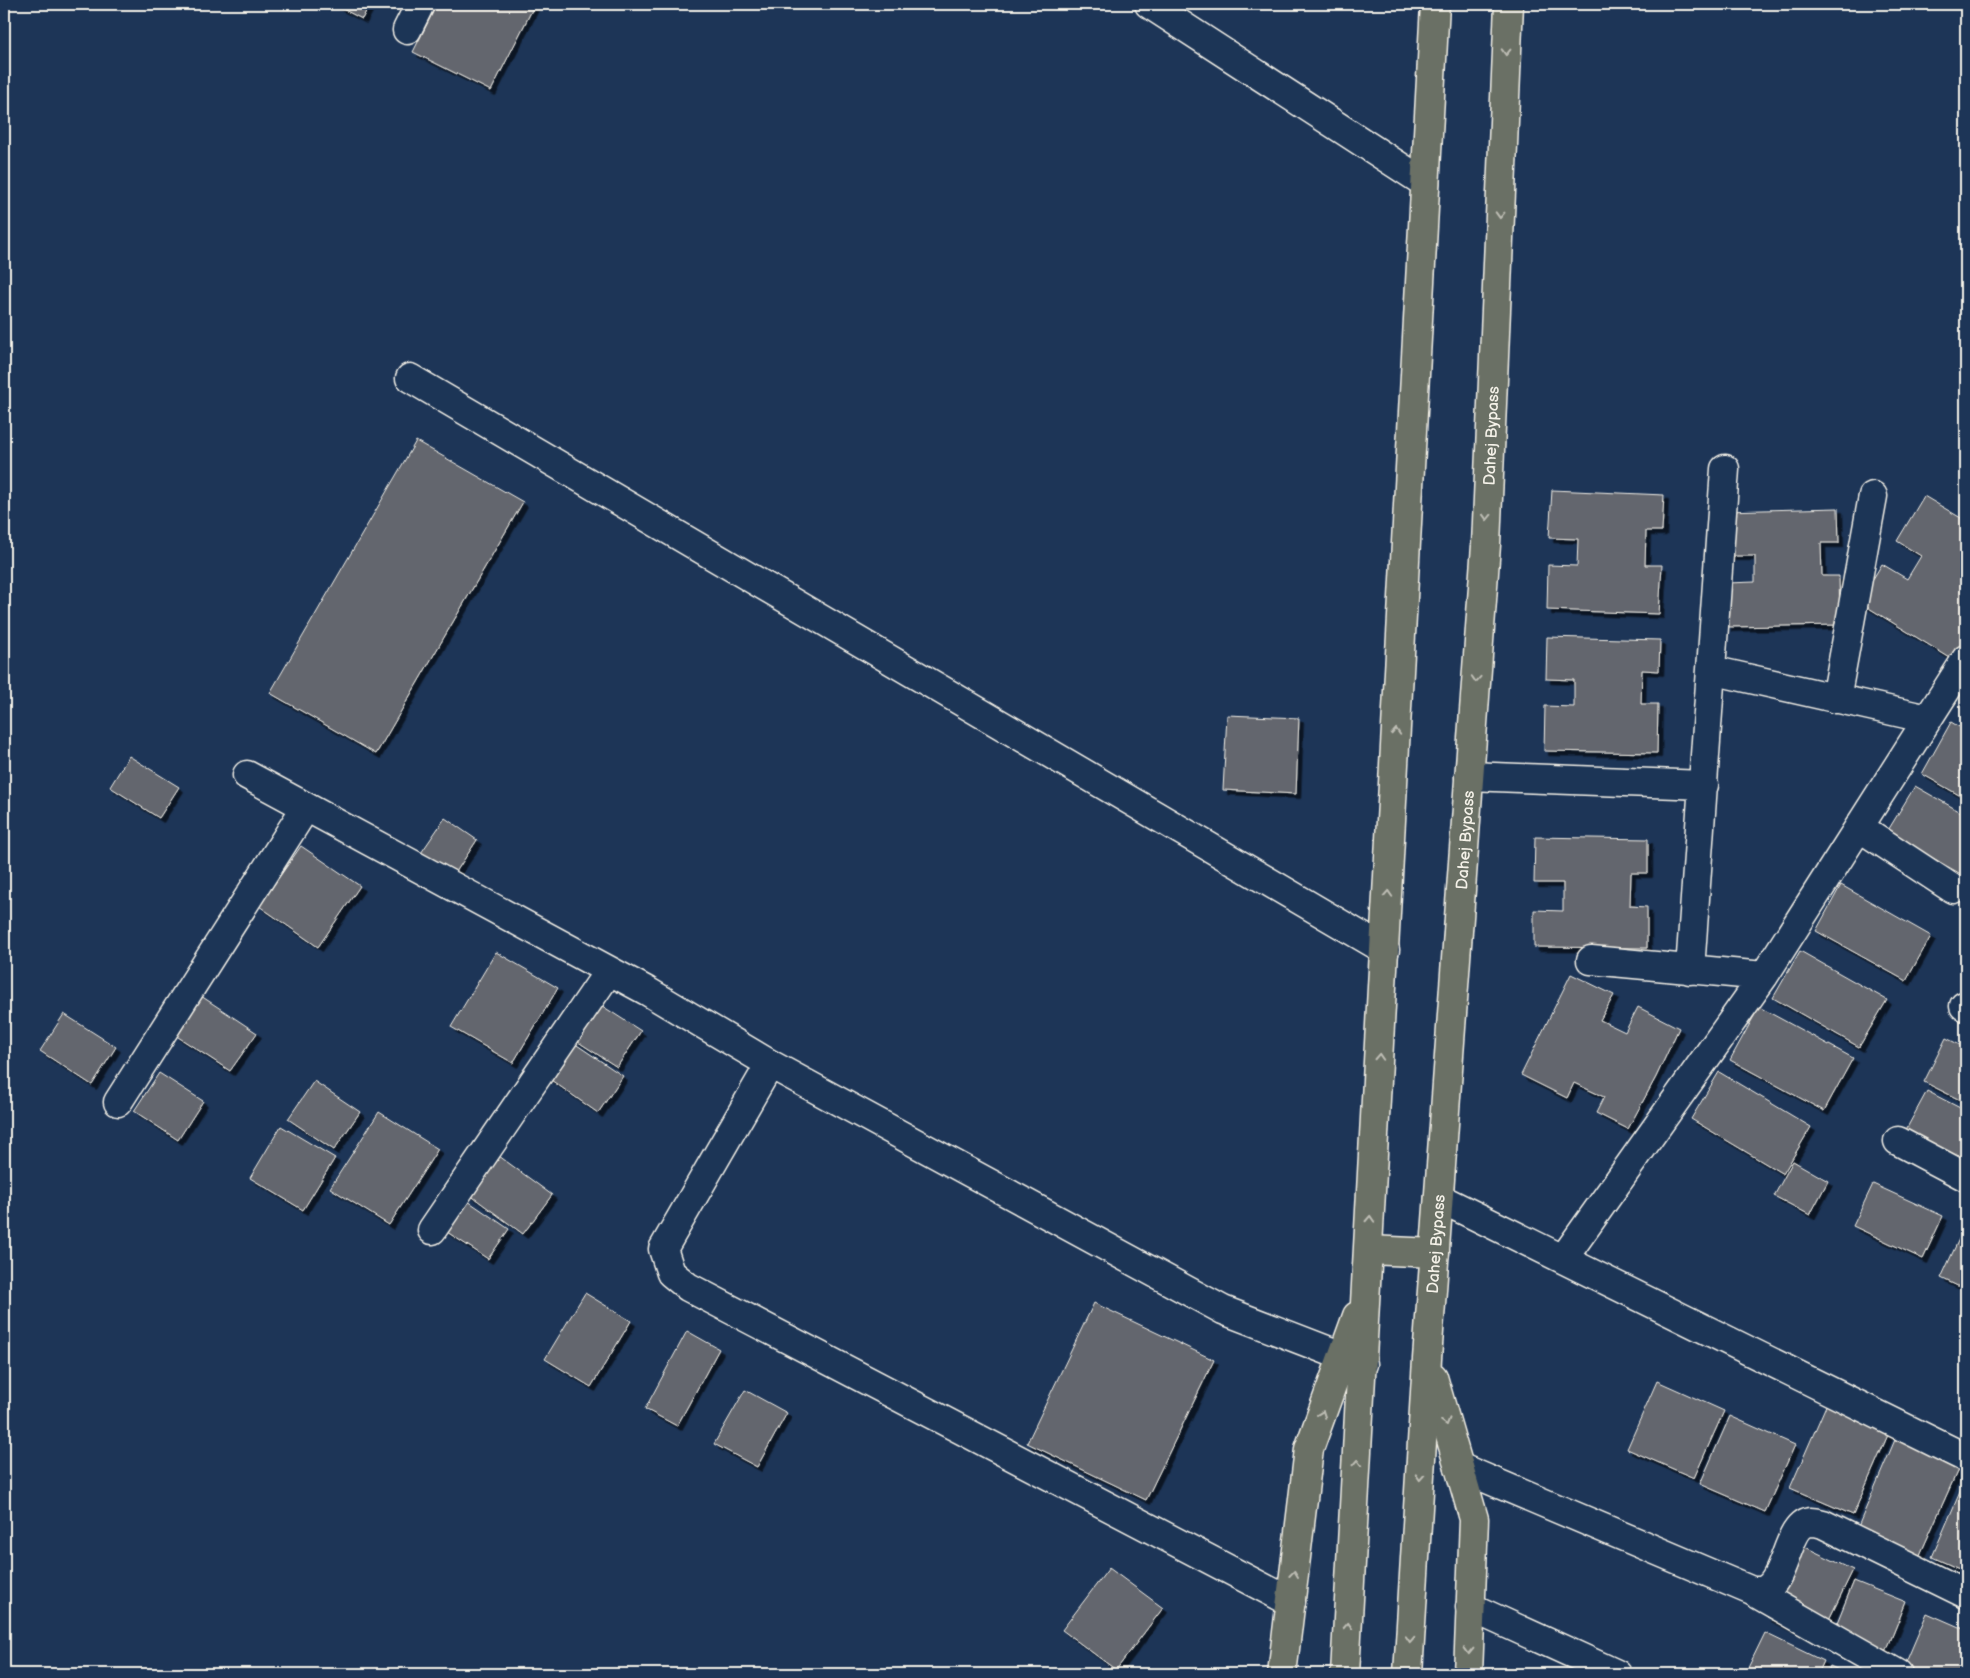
<svg xmlns="http://www.w3.org/2000/svg" width="1970" height="1678" font-family="'Balsamiq Sans',sans-serif">
<defs>
<filter id="shadow"><feDropShadow dx="4.5" dy="4.5" stdDeviation="0" flood-color="#0009"/></filter>
</defs>
<rect width="100%" height="100%" fill="#1d3557"/>
<filter id="ink" filterUnits="userSpaceOnUse"><feTurbulence type="fractalNoise" baseFrequency=".02" numOctaves="2"/><feDisplacementMap in="SourceGraphic" scale="10" xChannelSelector="R" yChannelSelector="G"/><feConvolveMatrix kernelMatrix="1 2 1 2 8 2 1 2 1" color-interpolation-filters="sRGB"/></filter>
<g filter="url(#ink)">
<path fill="#64666e" stroke="#f4f1e8" filter="url(#shadow)" d="M 333,4 L 370,4 L 362,19 Z
M 437,4 L 535,4 L 491,91 L 413,52 Z
M 416,441 L 523,502 L 376,754 L 270,693 Z
M 1552,490 L 1664,495 L 1662,531 L 1646,531 L 1645,565 L 1662,565 L 1659,614 L 1547,610 L 1548,565 L 1577,566 L 1578,539 L 1549,538 Z
M 1924,496 L 1966,521 L 1966,643 L 1955,661 L 1859,602 L 1882,564 L 1907,579 L 1921,556 L 1897,541 Z
M 1838,508 L 1839,543 L 1821,543 L 1822,576 L 1839,576 L 1840,625 L 1727,627 L 1727,583 L 1755,582 L 1755,556 L 1726,556 L 1725,511 Z
M 1547,637 L 1660,640 L 1659,671 L 1642,670 L 1641,704 L 1658,704 L 1657,753 L 1544,751 L 1545,706 L 1574,707 L 1574,680 L 1546,679 Z
M 1966,697 L 1966,709 L 1961,706 Z
M 1227,715 L 1299,718 L 1296,794 L 1223,790 Z
M 1951,722 L 1966,731 L 1966,799 L 1922,774 Z
M 129,756 L 179,787 L 159,818 L 110,787 Z
M 1915,786 L 1966,815 L 1966,877 L 1887,832 Z
M 445,818 L 477,840 L 452,878 L 419,856 Z
M 1535,837 L 1648,839 L 1648,873 L 1631,873 L 1630,906 L 1647,907 L 1647,948 L 1534,947 L 1534,910 L 1563,911 L 1563,883 L 1534,883 Z
M 301,846 L 360,886 L 318,947 L 259,906 Z
M 1841,885 L 1931,936 L 1906,981 L 1816,931 Z
M 1800,951 L 1887,1000 L 1859,1047 L 1773,998 Z
M 496,952 L 558,988 L 513,1063 L 451,1027 Z
M 1571,974 L 1614,995 L 1600,1020 L 1625,1032 L 1638,1007 L 1679,1028 L 1656,1077 L 1628,1129 L 1596,1113 L 1604,1097 L 1574,1083 L 1567,1098 L 1521,1075 Z
M 201,996 L 257,1033 L 230,1071 L 175,1035 Z
M 596,1002 L 641,1031 L 617,1067 L 572,1038 Z
M 1759,1007 L 1853,1058 L 1824,1111 L 1730,1060 Z
M 64,1014 L 116,1047 L 92,1085 L 40,1051 Z
M 565,1037 L 623,1076 L 598,1113 L 541,1073 Z
M 1946,1038 L 1966,1048 L 1966,1103 L 1924,1082 Z
M 1719,1072 L 1811,1127 L 1783,1174 L 1691,1119 Z
M 159,1073 L 203,1101 L 178,1140 L 134,1111 Z
M 314,1081 L 360,1112 L 334,1150 L 288,1119 Z
M 1927,1091 L 1966,1111 L 1966,1170 L 1902,1137 Z
M 379,1112 L 438,1149 L 389,1225 L 330,1188 Z
M 281,1126 L 335,1158 L 303,1210 L 250,1178 Z
M 495,1153 L 552,1195 L 523,1234 L 466,1192 Z
M 1793,1161 L 1828,1181 L 1810,1215 L 1774,1196 Z
M 1873,1184 L 1943,1216 L 1923,1259 L 1853,1226 Z
M 465,1199 L 509,1229 L 488,1259 L 444,1230 Z
M 1964,1228 L 1966,1229 L 1966,1290 L 1941,1278 Z
M 585,1293 L 631,1321 L 591,1387 L 545,1359 Z
M 1094,1303 L 1214,1360 L 1146,1500 L 1027,1443 Z
M 687,1331 L 719,1349 L 677,1426 L 645,1409 Z
M 1657,1381 L 1724,1411 L 1694,1478 L 1627,1449 Z
M 745,1390 L 787,1413 L 757,1467 L 714,1444 Z
M 1831,1394 L 1894,1421 L 1853,1515 L 1790,1488 Z
M 1730,1416 L 1795,1445 L 1765,1512 L 1700,1484 Z
M 1900,1428 L 1964,1456 L 1919,1557 L 1857,1529 Z
M 1963,1485 L 1966,1486 L 1966,1572 L 1932,1557 Z
M 1801,1545 L 1853,1570 L 1818,1642 L 1767,1617 Z
M 1109,1568 L 1163,1608 L 1116,1670 L 1062,1630 Z
M 1854,1581 L 1906,1602 L 1879,1669 L 1827,1647 Z
M 1927,1613 L 1966,1630 L 1966,1659 L 1960,1674 L 1901,1674 Z
M 1765,1633 L 1823,1661 L 1817,1674 L 1745,1674 Z
M 1830,1666 L 1847,1674 L 1827,1674 Z"/>
<g fill="none" stroke-linecap="round" stroke-linejoin="round">
<g stroke="#f4f1e8" stroke-width="31">
<path id="minor" d="M 1149,4 L 1425,183
M 407,30 L 420,4
M 410,378 L 1385,950
M 1711,670 L 1928,719
M 1836,699 L 1873,496
M 247,775 L 647,991 L 770,1064 L 1223,1310 L 1363,1364
M 1469,776 L 1704,785
M 1859,827 L 1953,889
M 1591,960 L 1764,976
M 1690,970 L 1725,469
M 1964,1006 L 1966,1007
M 770,1064 L 663,1249 L 671,1273 L 688,1287 L 1291,1602
M 118,1102 L 306,807
M 1898,1141 L 1966,1177
M 1439,1198 L 1966,1458
M 432,1230 L 609,971
M 1563,1259 L 1764,976 L 1966,659
M 1459,1467 L 1752,1591 C 1756,1591 1761,1591 1764,1590 C 1787,1581 1786,1523 1811,1522 C 1815,1522 1820,1523 1823,1524 L 1966,1594
M 1752,1591 L 1898,1674
M 1470,1607 L 1617,1674"/>
</g>
<g stroke="#f4f1e8" stroke-width="31">
<g id="highway">
<path d="M 1369,1250 L 1435,1253"/>
<path d="M 1433,1377 L 1474,1519 L 1468,1674"/>
<path d="M 1282,1674 L 1309,1449 L 1357,1316"/>
<path d="M 1345,1674 L 1435,4"/>
<path id="s1" d="M 1408,1674 L 1427,1359 L 1486,545 L 1509,4"/>
</g>
</g>
<use href="#minor" stroke="#1d3557" stroke-width="28"/>
<use href="#highway" stroke="#6b7065" stroke-width="28"/>
</g>
<defs><path id="oneway-chevron" d="M-2-3.5L2.5 0L-2 3.5" fill="none" stroke-width="1.6" stroke-linecap="round" stroke-linejoin="round" transform="scale(1.25)"/></defs>
<g stroke="#bdbdb4">
<use href="#oneway-chevron" transform="translate(1506 52) rotate(92)"/>
<use href="#oneway-chevron" transform="translate(1500 215) rotate(92)"/>
<use href="#oneway-chevron" transform="translate(1487 517) rotate(92)"/>
<use href="#oneway-chevron" transform="translate(1476 679) rotate(94)"/>
<use href="#oneway-chevron" transform="translate(1396 732) rotate(-87)"/>
<use href="#oneway-chevron" transform="translate(1388 894) rotate(-87)"/>
<use href="#oneway-chevron" transform="translate(1379 1057) rotate(-87)"/>
<use href="#oneway-chevron" transform="translate(1370 1219) rotate(-87)"/>
<use href="#oneway-chevron" transform="translate(1322 1414) rotate(-70)"/>
<use href="#oneway-chevron" transform="translate(1446 1422) rotate(74)"/>
<use href="#oneway-chevron" transform="translate(1357 1463) rotate(-87)"/>
<use href="#oneway-chevron" transform="translate(1420 1477) rotate(93)"/>
<use href="#oneway-chevron" transform="translate(1294 1574) rotate(-83)"/>
<use href="#oneway-chevron" transform="translate(1348 1626) rotate(-87)"/>
<use href="#oneway-chevron" transform="translate(1410 1639) rotate(93)"/>
<use href="#oneway-chevron" transform="translate(1469 1651) rotate(92)"/>
</g>
</g>
<g text-anchor="middle" stroke-width="4" stroke-linejoin="round" paint-order="stroke">
<g font-size="16" fill="#f4f1e8" stroke="#1d3557">
<text dy="6" stroke="none"><textPath href="#s1" startOffset="1241">Dahej Bypass</textPath></text>
<text dy="6" stroke="none"><textPath href="#s1" startOffset="836">Dahej Bypass</textPath></text>
<text dy="6" stroke="none"><textPath href="#s1" startOffset="431">Dahej Bypass</textPath></text>
</g>
</g>
<rect width="1970" height="1678" fill="none" stroke="#1d3557" stroke-width="20"/>
<rect x="10" y="10" width="1950" height="1658" fill="none" stroke="#f4f1e8" stroke-width="2" filter="url(#ink)"/>
</svg>
